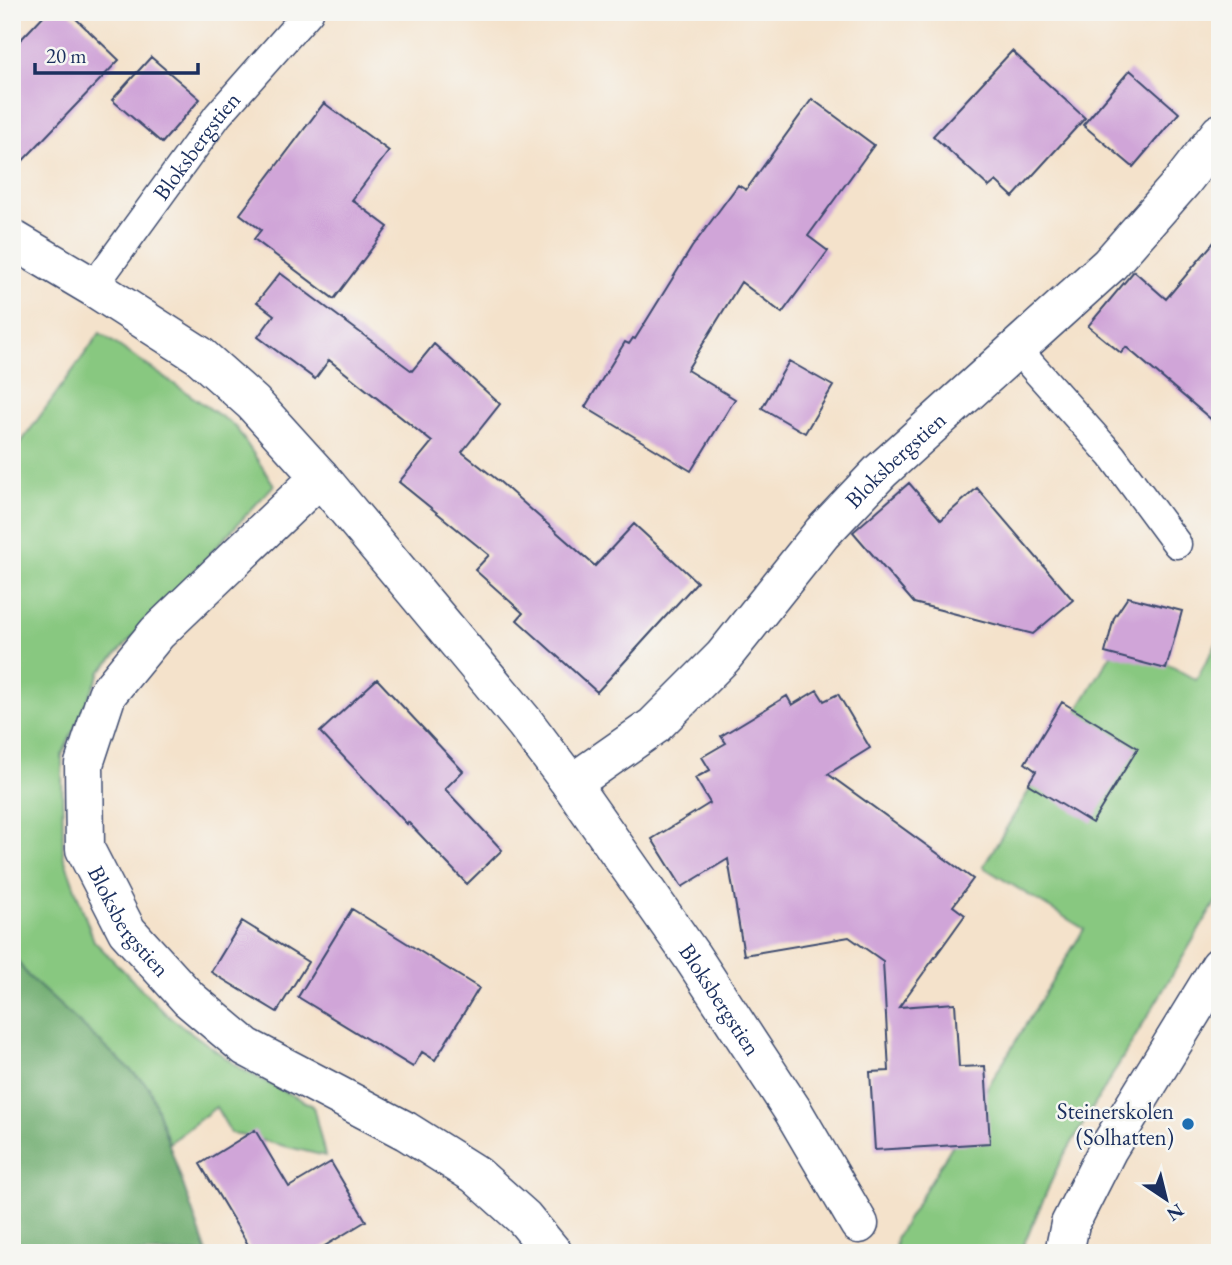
<svg xmlns="http://www.w3.org/2000/svg" width="1232" height="1265" font-family="'EB Garamond',serif">
<rect width="100%" height="100%" fill="#f6f6f2"/>
<filter id="ink" filterUnits="userSpaceOnUse"><feTurbulence type="fractalNoise" baseFrequency=".0143" numOctaves="2"/><feDisplacementMap in="SourceGraphic" scale="14" xChannelSelector="R" yChannelSelector="G"/><feConvolveMatrix kernelMatrix="1 2 1 2 8 2 1 2 1" color-interpolation-filters="sRGB"/></filter>
<filter id="wash" filterUnits="userSpaceOnUse"><feTurbulence type="fractalNoise" baseFrequency=".00686" numOctaves="4" result="noise"/><feDisplacementMap in="SourceGraphic" scale="28" xChannelSelector="R" yChannelSelector="G"/><feGaussianBlur stdDeviation="1.57" result="paint"/><feColorMatrix in="noise" values="0 0 0 0 0 0 0 0 0 0 0 0 0 0 0 0 0 1.4 0 .05"/><feComposite in="paint" operator="in"/></filter>
<g filter="url(#wash)">
<rect width="100%" height="100%" fill="#f4e2cb"/>
<path fill="#88c880" stroke="#527c6f" stroke-width="2" d="M 100,333 L 235,426 L 274,485 L 101,671 L 62,755 L 63,855 L 94,941 L 166,1014 L 241,1069 L 313,1106 L 325,1156 L 231,1133 L 216,1107 L 169,1143 L 149,1087 L 28,976 L 12,953 L 12,455 Z
M 1220,637 L 1220,895 L 1058,1166 L 1020,1253 L 895,1253 L 896,1238 L 1084,929 L 983,867 L 1121,638 L 1196,680 Z"/>
<path fill="#6eac6e" stroke="#446e66" stroke-width="2" d="M 12,953 L 28,976 L 149,1087 L 207,1253 L 12,1253 Z"/>
<g id="blocks">
<path fill="#d0a5d8" d="M 47,12 L 69,12 L 119,60 L 12,172 L 12,49 Z
M 1012,51 L 1085,118 L 1013,197 L 996,181 L 989,187 L 933,136 Z
M 151,57 L 200,99 L 162,143 L 112,100 Z
M 1130,70 L 1179,113 L 1133,167 L 1083,125 Z
M 812,99 L 874,145 L 808,236 L 828,251 L 782,313 L 741,282 L 687,370 L 735,399 L 691,471 L 585,407 L 625,342 L 629,344 L 633,338 L 635,339 L 692,247 L 738,185 L 746,190 Z
M 324,103 L 389,151 L 352,200 L 388,227 L 334,299 L 254,239 L 261,230 L 240,214 Z
M 1220,235 L 1220,341 L 1219,426 L 1126,347 L 1121,353 L 1088,326 L 1134,271 L 1166,299 Z
M 280,273 L 412,371 L 434,344 L 500,404 L 462,452 L 500,482 L 595,566 L 634,524 L 697,582 L 597,692 L 517,620 L 523,613 L 475,570 L 489,555 L 399,482 L 432,442 L 329,360 L 315,379 L 258,337 L 274,315 L 257,302 Z
M 789,361 L 833,386 L 805,433 L 762,408 Z
M 909,483 L 941,520 L 977,488 L 1073,600 L 1033,634 L 914,603 L 853,532 Z
M 1128,597 L 1182,611 L 1166,669 L 1105,653 L 1114,618 Z
M 377,679 L 463,771 L 445,789 L 502,850 L 467,884 L 408,822 L 407,824 L 320,732 Z
M 817,690 L 824,701 L 838,694 L 870,748 L 828,774 L 973,879 L 953,906 L 965,915 L 899,1007 L 955,1003 L 959,1067 L 985,1066 L 990,1143 L 875,1150 L 870,1072 L 889,1071 L 883,961 L 849,937 L 744,955 L 728,859 L 682,887 L 652,839 L 710,803 L 695,778 L 710,770 L 702,757 L 726,743 L 721,736 L 787,696 L 792,705 Z
M 1062,702 L 1138,748 L 1092,823 L 1028,784 L 1036,771 L 1025,763 Z
M 352,909 L 479,988 L 435,1060 L 422,1052 L 413,1067 L 298,997 Z
M 242,921 L 308,962 L 277,1012 L 211,972 Z
M 255,1130 L 289,1187 L 331,1162 L 366,1221 L 313,1253 L 253,1253 L 200,1164 Z"/>
</g>
</g>
<g filter="url(#ink)">
<use href="#blocks" fill-opacity="0" stroke="#3c4a6e" stroke-width="2"/>
<g fill="none" stroke-linecap="round" stroke-linejoin="round">
<g stroke="#3c4a6e" stroke-width="31">
<g id="lane">
<path id="s1" d="M 93,287 L 218,115 L 309,12"/>
<path d="M 1017,349 L 1112,456 L 1177,544"/>
</g>
</g>
<g stroke="#3c4a6e" stroke-width="41">
<g id="street">
<path id="s2" d="M 12,239 L 93,287 L 199,355 L 253,403 L 320,477 L 525,723 L 571,784 L 654,726 L 723,657 L 822,533 L 881,471 L 1109,265 L 1182,182 L 1220,133"/>
<path id="s3" d="M 320,477 L 157,633 L 107,694 L 84,764 L 85,849 L 127,931 L 189,999 L 246,1047 L 406,1131 L 476,1175 L 524,1218 L 553,1253"/>
<path id="s4" d="M 571,784 L 691,955 L 793,1111 L 859,1224"/>
<path d="M 1064,1253 L 1070,1224 L 1108,1149 L 1220,966"/>
</g>
</g>
<use href="#lane" stroke="#fff" stroke-width="28"/>
<use href="#street" stroke="#fff" stroke-width="38"/>
</g>
</g>
<circle fill="#1f6fb2" stroke="#f6f6f2" stroke-width="2.5" cx="1188" cy="1124" r="7"/>
<g text-anchor="middle" stroke-width="5" stroke-linejoin="round" paint-order="stroke">
<g font-size="23" fill="#1b2f5e" stroke="#f6f6f2">
<text dy="8" stroke="none"><textPath href="#s1" startOffset="175">Bloksbergstien</textPath></text>
<text dy="8" stroke="none"><textPath href="#s2" startOffset="1250">Bloksbergstien</textPath></text>
<text dy="8" stroke="none"><textPath href="#s3" startOffset="548">Bloksbergstien</textPath></text>
<text dy="8" stroke="none"><textPath href="#s4" startOffset="262">Bloksbergstien</textPath></text>
</g>
<g font-size="23" fill="#1b2f5e" stroke="#f6f6f2" text-anchor="end">
<text x="1174" y="1119">Steinerskolen<tspan x="1174" dy="26">(Solhatten)</tspan></text>
</g>
</g>
<rect width="1232" height="1265" fill="none" stroke="#f6f6f2" stroke-width="42"/>
<g transform="translate(1166 1199) rotate(145)" stroke="#f6f6f2" stroke-width="5" paint-order="stroke">
<path d="M0-5L12 26L0 18L-12 26Z" fill="#1b2f5e"/>
<text y="-10" font-size="19" font-weight="bold" text-anchor="middle" fill="#1b2f5e">N</text>
</g>
<path d="M35 63v10h163v-10" fill="none" stroke="#1b2f5e" stroke-width="3.5"/>
<text x="46" y="63" font-size="21" fill="#1b2f5e" stroke="#f6f6f2" stroke-width="5" paint-order="stroke">20 m</text>
</svg>
